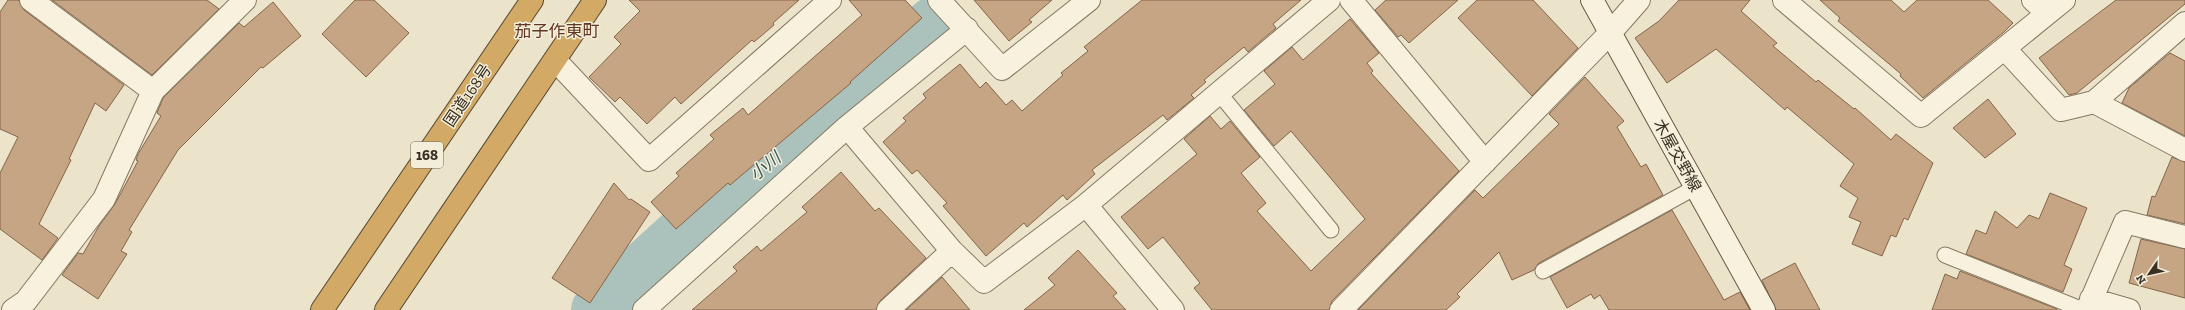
<svg xmlns="http://www.w3.org/2000/svg" width="2185" height="310" font-family="'Zilla Slab','Noto Sans JP',serif">
<rect width="100%" height="100%" fill="#ebe4cb"/>
<g fill="none" stroke-linecap="round" stroke-linejoin="round">
<path stroke="#abc1bc" stroke-width="54" d="M 598,310 L 676,239 L 863,86 L 933,24"/>
</g>
<path fill="#c6a585" stroke="#846548" d="M 8,0 L 19,0 L 24,10 L 124,85 L 106,111 L 95,103 L 69,159 L 71,160 L 39,224 L 58,238 L 42,260 L 0,229 L 0,173 L 18,137 L 0,129 L 0,12 Z
M 52,0 L 207,0 L 219,9 L 152,75 Z
M 355,0 L 374,0 L 409,33 L 366,77 L 322,34 Z
M 629,0 L 799,0 L 773,23 L 774,25 L 754,42 L 752,40 L 681,104 L 675,97 L 647,124 L 620,97 L 615,102 L 589,77 L 621,44 L 614,37 L 640,11 Z
M 849,0 L 905,0 L 922,18 L 850,82 L 851,83 L 730,185 L 728,183 L 676,229 L 651,202 L 679,176 L 676,173 L 714,139 L 710,135 L 743,108 L 748,115 L 862,15 Z
M 974,0 L 1052,0 L 1029,20 L 1032,22 L 1009,41 Z
M 1142,0 L 1301,0 L 1273,24 L 1276,28 L 1248,52 L 1244,47 L 1204,80 L 1206,82 L 1191,95 L 1194,98 L 1167,120 L 1163,115 L 1092,170 L 1095,174 L 1067,200 L 1063,195 L 1027,227 L 1024,223 L 986,256 L 943,206 L 947,203 L 917,170 L 912,174 L 883,142 L 906,121 L 903,118 L 926,98 L 923,94 L 960,64 L 980,88 L 986,82 L 1006,105 L 1012,100 L 1022,111 L 1063,75 L 1061,73 L 1088,51 L 1084,47 Z
M 1386,0 L 1458,0 L 1409,43 L 1401,35 L 1398,37 L 1375,10 Z
M 1477,0 L 1533,0 L 1578,48 L 1532,96 L 1458,18 Z
M 1679,0 L 1750,0 L 1741,11 L 1777,43 L 1773,46 L 1816,82 L 1818,80 L 1854,109 L 1855,108 L 1891,140 L 1896,134 L 1933,163 L 1908,220 L 1904,218 L 1896,237 L 1891,235 L 1882,256 L 1852,244 L 1861,222 L 1849,217 L 1858,198 L 1840,186 L 1854,164 L 1787,107 L 1785,110 L 1716,49 L 1667,83 L 1635,38 L 1659,21 Z
M 1820,0 L 1891,0 L 1904,12 L 1917,0 L 1988,0 L 2013,23 L 2004,32 L 1923,98 L 1900,76 L 1901,74 L 1838,21 L 1840,18 Z
M 2116,0 L 2185,0 L 2185,4 L 2077,93 L 2069,95 L 2039,58 Z
M 273,2 L 301,36 L 263,68 L 261,67 L 178,150 L 129,230 L 132,232 L 121,251 L 127,254 L 98,299 L 62,275 L 78,253 L 83,254 L 99,226 L 115,204 L 138,161 L 136,160 L 138,154 L 161,116 L 157,113 L 163,98 L 239,23 L 244,27 Z
M 1350,19 L 1379,53 L 1367,63 L 1373,71 L 1371,73 L 1459,171 L 1332,301 L 1329,310 L 1212,310 L 1194,288 L 1200,283 L 1163,237 L 1148,249 L 1121,217 L 1197,154 L 1184,139 L 1210,116 L 1221,129 L 1230,121 L 1260,157 L 1241,173 L 1266,203 L 1257,211 L 1311,271 L 1365,219 L 1291,131 L 1274,146 L 1244,110 L 1275,84 L 1264,71 L 1292,47 L 1303,60 Z
M 2170,53 L 2185,61 L 2185,136 L 2122,103 L 2129,88 Z
M 1585,77 L 1624,121 L 1617,127 L 1641,167 L 1646,164 L 1663,195 L 1539,263 L 1534,270 L 1512,280 L 1499,252 L 1457,294 L 1460,297 L 1446,310 L 1358,310 L 1475,190 L 1483,198 L 1559,124 L 1549,114 Z
M 1988,99 L 2016,134 L 1985,158 L 1953,128 Z
M 2172,157 L 2185,162 L 2185,224 L 2147,215 L 2152,196 L 2155,197 Z
M 841,172 L 875,211 L 879,208 L 926,258 L 880,301 L 876,310 L 692,310 L 737,271 L 733,267 L 757,246 L 761,251 L 807,212 L 802,207 Z
M 614,183 L 629,200 L 631,199 L 650,212 L 590,303 L 552,278 Z
M 2050,193 L 2087,208 L 2064,265 L 2072,269 L 2063,292 L 1966,254 L 1976,230 L 1986,234 L 1995,211 L 2017,228 L 2029,215 L 2039,219 Z
M 1672,210 L 1724,300 L 1740,292 L 1750,310 L 1609,310 L 1600,295 L 1594,299 L 1591,294 L 1567,308 L 1550,277 Z
M 2141,239 L 2185,249 L 2185,298 L 2129,283 Z
M 1078,250 L 1117,293 L 1113,296 L 1126,310 L 1024,310 L 1055,285 L 1048,278 Z
M 1795,263 L 1820,310 L 1776,310 L 1762,280 Z
M 1960,271 L 2057,309 L 2057,310 L 1932,310 L 1945,274 L 1957,279 Z
M 942,277 L 970,310 L 906,310 Z"/>
<g fill="none" stroke-linecap="round" stroke-linejoin="round">
<g stroke="#877861" stroke-width="17">
<path id="lane" d="M 1219,93 L 1331,230
M 1945,255 L 2083,310
M 1543,271 L 1696,187"/>
</g>
<g stroke="#877861" stroke-width="24">
<path id="street" d="M 31,0 L 153,91
M 939,0 L 1002,69 L 1089,0
M 1351,0 L 1485,162
M 1784,0 L 1921,116 L 2064,0
M 2033,0 L 2047,13
M 2005,49 L 2061,110 L 2094,102 L 2185,23
M 555,60 L 649,160 L 830,0
M 2094,102 L 2185,150
M 847,127 L 952,251
M 1086,205 L 1173,310
M 2091,299 L 2129,310
M 13,310 L 26,301 L 104,199 L 153,91 L 245,0
M 644,310 L 847,127 L 967,29
M 888,310 L 952,251 L 984,282 L 1086,205 L 1329,0
M 1341,310 L 1610,33 L 1639,0
M 2087,310 L 2125,222 L 2185,237"/>
</g>
<g stroke="#695943" stroke-width="24">
<path id="secondary" d="M 1592,0 L 1764,310"/>
</g>
<g stroke="#564634" stroke-width="24">
<path id="highway" d="M 322,310 L 532,0
M 386,310 L 595,0"/>
</g>
<use href="#lane" stroke="#f7f1de" stroke-width="15"/>
<use href="#street" stroke="#f7f1de" stroke-width="22"/>
<use href="#secondary" stroke="#f7f1de" stroke-width="22"/>
<use href="#highway" stroke="#d2aa65" stroke-width="22"/>
</g>
<g text-anchor="middle" stroke-width="3" stroke-linejoin="round" paint-order="stroke">
<rect fill="#f3eeda" stroke="#71685a" stroke-width="1" x="411" y="142" width="32" height="26" rx="3"/>
<g font-size="15" font-weight="bold" fill="#392f23">
<text x="427" y="160">168</text>
</g>
<g font-size="16" fill="#392f23" stroke="#f3eeda">
<text transform="translate(467 95) rotate(-56)" y="6">国道168号</text>
<text transform="translate(1678 155) rotate(61)" y="6">木屋交野線</text>
</g>
<g font-size="17" fill="#623726" stroke="#f3eeda">
<text x="557" y="37">茄子作東町</text>
</g>
<g font-size="17" font-style="italic" fill="#335757" stroke="#f3eeda">
<text transform="translate(765 166) rotate(-39)" y="6">小川</text>
</g>
</g>
<g transform="translate(2149 274) rotate(236)" stroke="#f3eeda" stroke-width="3" paint-order="stroke">
<path d="M0-3L7 15L0 10L-7 15Z" fill="#392f23"/>
<text y="-6" font-size="11" font-weight="bold" text-anchor="middle" fill="#392f23">N</text>
</g>
</svg>
